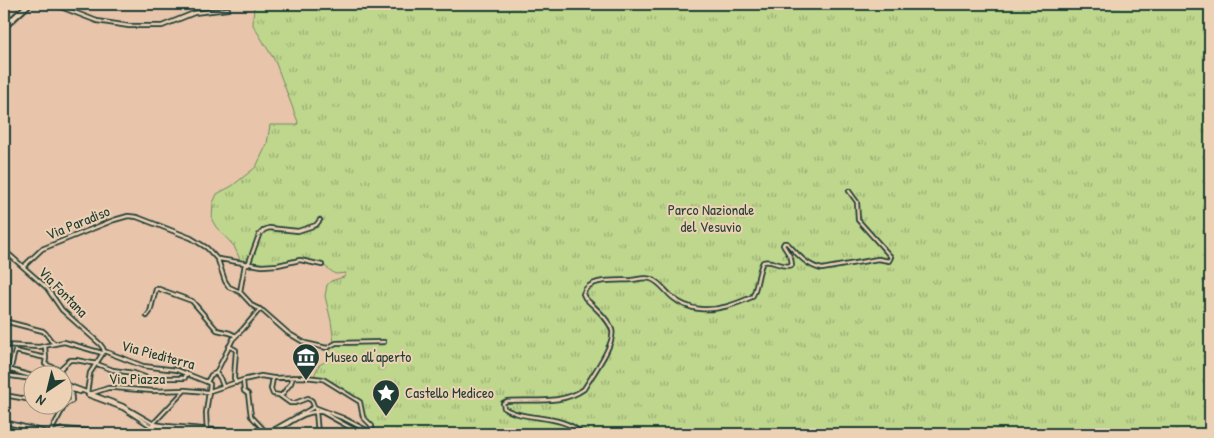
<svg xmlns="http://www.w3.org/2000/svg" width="1214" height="438" font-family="'Patrick Hand',sans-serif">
<defs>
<pattern id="park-tufts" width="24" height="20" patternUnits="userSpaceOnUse" patternTransform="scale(1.25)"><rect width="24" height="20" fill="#bfd68d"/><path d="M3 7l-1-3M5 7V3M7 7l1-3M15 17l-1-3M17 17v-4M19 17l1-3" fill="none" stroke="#9baf74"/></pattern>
</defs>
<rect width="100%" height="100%" fill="#e8c4aa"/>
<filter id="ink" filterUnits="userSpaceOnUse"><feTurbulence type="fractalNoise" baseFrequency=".02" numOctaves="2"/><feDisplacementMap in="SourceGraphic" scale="10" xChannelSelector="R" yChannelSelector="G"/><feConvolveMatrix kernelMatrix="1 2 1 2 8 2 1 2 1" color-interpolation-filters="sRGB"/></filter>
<g filter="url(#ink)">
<path fill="url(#park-tufts)" stroke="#6f8a60" d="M 254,4 L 1210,4 L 1210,434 L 367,434 C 371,422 365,425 362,417 C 359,412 360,406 358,400 L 324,380 L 312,380 L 319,365 L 325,362 L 334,343 L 331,321 L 325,296 L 327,285 L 331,281 L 344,277 L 346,273 L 335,274 L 326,267 L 315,263 L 298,260 L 266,268 L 243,266 L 234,246 L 216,227 L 212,220 L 213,203 L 217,194 L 232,186 L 256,167 L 267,144 L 270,125 L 297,125 L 298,122 L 275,61 L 253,25 Z"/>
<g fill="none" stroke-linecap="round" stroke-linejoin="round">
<g stroke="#1f3d34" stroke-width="6">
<path id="street" d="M 53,4 L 97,21 L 129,26 L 162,26 L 194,13 L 228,9
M 4,250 L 47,288 L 62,310 L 100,344 L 103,348 L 104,351
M 219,259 L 262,266 L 278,265 L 300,260 L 322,265
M 248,265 L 259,235 L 264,230 L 269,228 L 298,231 L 316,225 L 320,220
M 23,267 L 42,249 L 114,220 L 128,216 L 137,217 L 191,238 L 207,248 L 218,260 L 225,281 L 229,287 L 240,292 L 253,306 L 263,311 L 288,333 L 305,343 L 327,348 L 336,343 L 384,342
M 240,292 L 245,264
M 147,316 L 150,312 L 156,289 L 159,289 L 192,301 L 217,330 L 230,333 L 236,336
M 4,321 L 43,331 C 49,335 48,340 54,343
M 4,345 L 39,347 L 64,342 L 102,353
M 229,346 L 236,350 L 234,378 L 236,383
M 104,351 L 143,366 L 177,370 L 207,382
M 46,358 L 45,364 L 60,370
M 11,367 L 15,351 L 46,358 L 45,346
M 4,368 L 32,376
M 216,373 L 220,378 L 223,386
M 4,375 L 32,379
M 62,376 L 60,369 L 70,360 L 76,360 L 97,364 L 113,370 L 134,373 L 153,380 L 158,378 L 185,378 L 186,373
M 273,378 L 271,389 L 273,394 L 279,395 L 290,403 L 295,403 L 308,398 L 312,401 L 316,411 L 318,434
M 243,380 L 244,391 L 248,394 L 251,416 L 266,432 L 266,434
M 207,382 L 211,375 L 216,373 L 233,339 L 243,329 L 260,309
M 62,383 L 123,406 L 154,424 L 167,426 L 251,433 L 266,432 L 275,429 L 314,407 L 343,418 L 372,433 L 372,434
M 62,387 L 80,392
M 87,393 L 90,373 L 103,353
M 90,394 L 108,388 L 115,388 L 153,391 L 185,390
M 4,395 L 32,400
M 88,395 L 123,408 L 151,426 L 230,434
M 281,396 L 291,383 L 293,377
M 4,422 L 49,433 L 64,429 L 119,434
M 50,433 L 65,405 L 72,401 L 71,389
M 22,434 L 24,427
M 147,434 L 151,426 L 185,390 L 207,392 L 243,380 L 261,376 L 273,378 L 305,377 L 323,379 L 360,402 L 363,417 L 372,426 L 372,432
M 207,434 L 206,413 L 210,384 L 207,382
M 268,434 C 286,428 302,409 322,412 L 362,434
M 582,434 C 562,413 526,422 504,408 L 503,403 L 507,401 C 533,399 562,405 584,389 C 591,377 616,343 612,330 C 608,318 594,307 585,298 L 583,294 C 588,277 618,281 632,280 C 639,279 645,277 651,279 C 660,282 665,291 672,297 C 679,303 690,308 700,309 C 718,311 736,304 752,297 C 758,288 757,273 763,262 C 773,259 782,269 792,265 L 791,258 L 783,245 L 784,243 L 787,243 C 797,254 807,266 822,269 L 878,259 L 889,261 L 891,257 L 858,220 L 857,202 L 849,191"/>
</g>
<g stroke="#1f3d34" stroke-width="8">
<path id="secondary" d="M 4,27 L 29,4"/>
</g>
<use href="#street" stroke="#edd1b4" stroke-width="2.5"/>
<use href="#secondary" stroke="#edd1b4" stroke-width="4"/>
</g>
</g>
<defs>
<g id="museum-pin" transform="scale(1.4375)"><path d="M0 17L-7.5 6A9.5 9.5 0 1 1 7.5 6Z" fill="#1f3d34" stroke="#edd1b4"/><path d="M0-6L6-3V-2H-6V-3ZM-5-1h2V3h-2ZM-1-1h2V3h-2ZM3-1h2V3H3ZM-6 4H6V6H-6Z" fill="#fff"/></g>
<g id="sight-pin" transform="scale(1.4375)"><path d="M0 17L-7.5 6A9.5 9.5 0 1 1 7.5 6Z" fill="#1f3d34" stroke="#edd1b4"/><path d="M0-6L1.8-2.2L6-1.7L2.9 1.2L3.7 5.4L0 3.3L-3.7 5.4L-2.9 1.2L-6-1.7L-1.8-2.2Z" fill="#fff"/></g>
</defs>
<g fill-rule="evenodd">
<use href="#museum-pin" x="306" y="357"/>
<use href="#sight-pin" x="386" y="393"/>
</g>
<g text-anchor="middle" stroke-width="4" stroke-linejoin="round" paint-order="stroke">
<g font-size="15" fill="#274538" stroke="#edd1b4">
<text x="711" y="215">Parco Nazionale<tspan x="711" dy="17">del Vesuvio</tspan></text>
</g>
<g font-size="15" fill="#1f3d34" stroke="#edd1b4">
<text transform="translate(78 223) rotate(-22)" y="5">Via Paradiso</text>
<text transform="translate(63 292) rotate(46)" y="5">Via Fontana</text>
<text transform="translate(158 355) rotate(15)" y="5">Via Piediterra</text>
<text x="137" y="384">Via Piazza</text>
</g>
<g font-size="15" fill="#1f3d34" stroke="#edd1b4" text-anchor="start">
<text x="325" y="362">Museo all'aperto</text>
<text x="405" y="398">Castello Mediceo</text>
</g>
</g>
<rect width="1214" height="438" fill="none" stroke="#edd1b4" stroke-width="20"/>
<rect x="10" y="10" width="1194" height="418" fill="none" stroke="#1f3d34" stroke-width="2" filter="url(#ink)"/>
<g transform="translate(48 390) rotate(215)"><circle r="24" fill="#edd1b4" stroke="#9b9681"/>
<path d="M0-4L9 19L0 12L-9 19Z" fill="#1f3d34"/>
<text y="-8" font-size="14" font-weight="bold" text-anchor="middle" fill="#1f3d34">N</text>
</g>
</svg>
